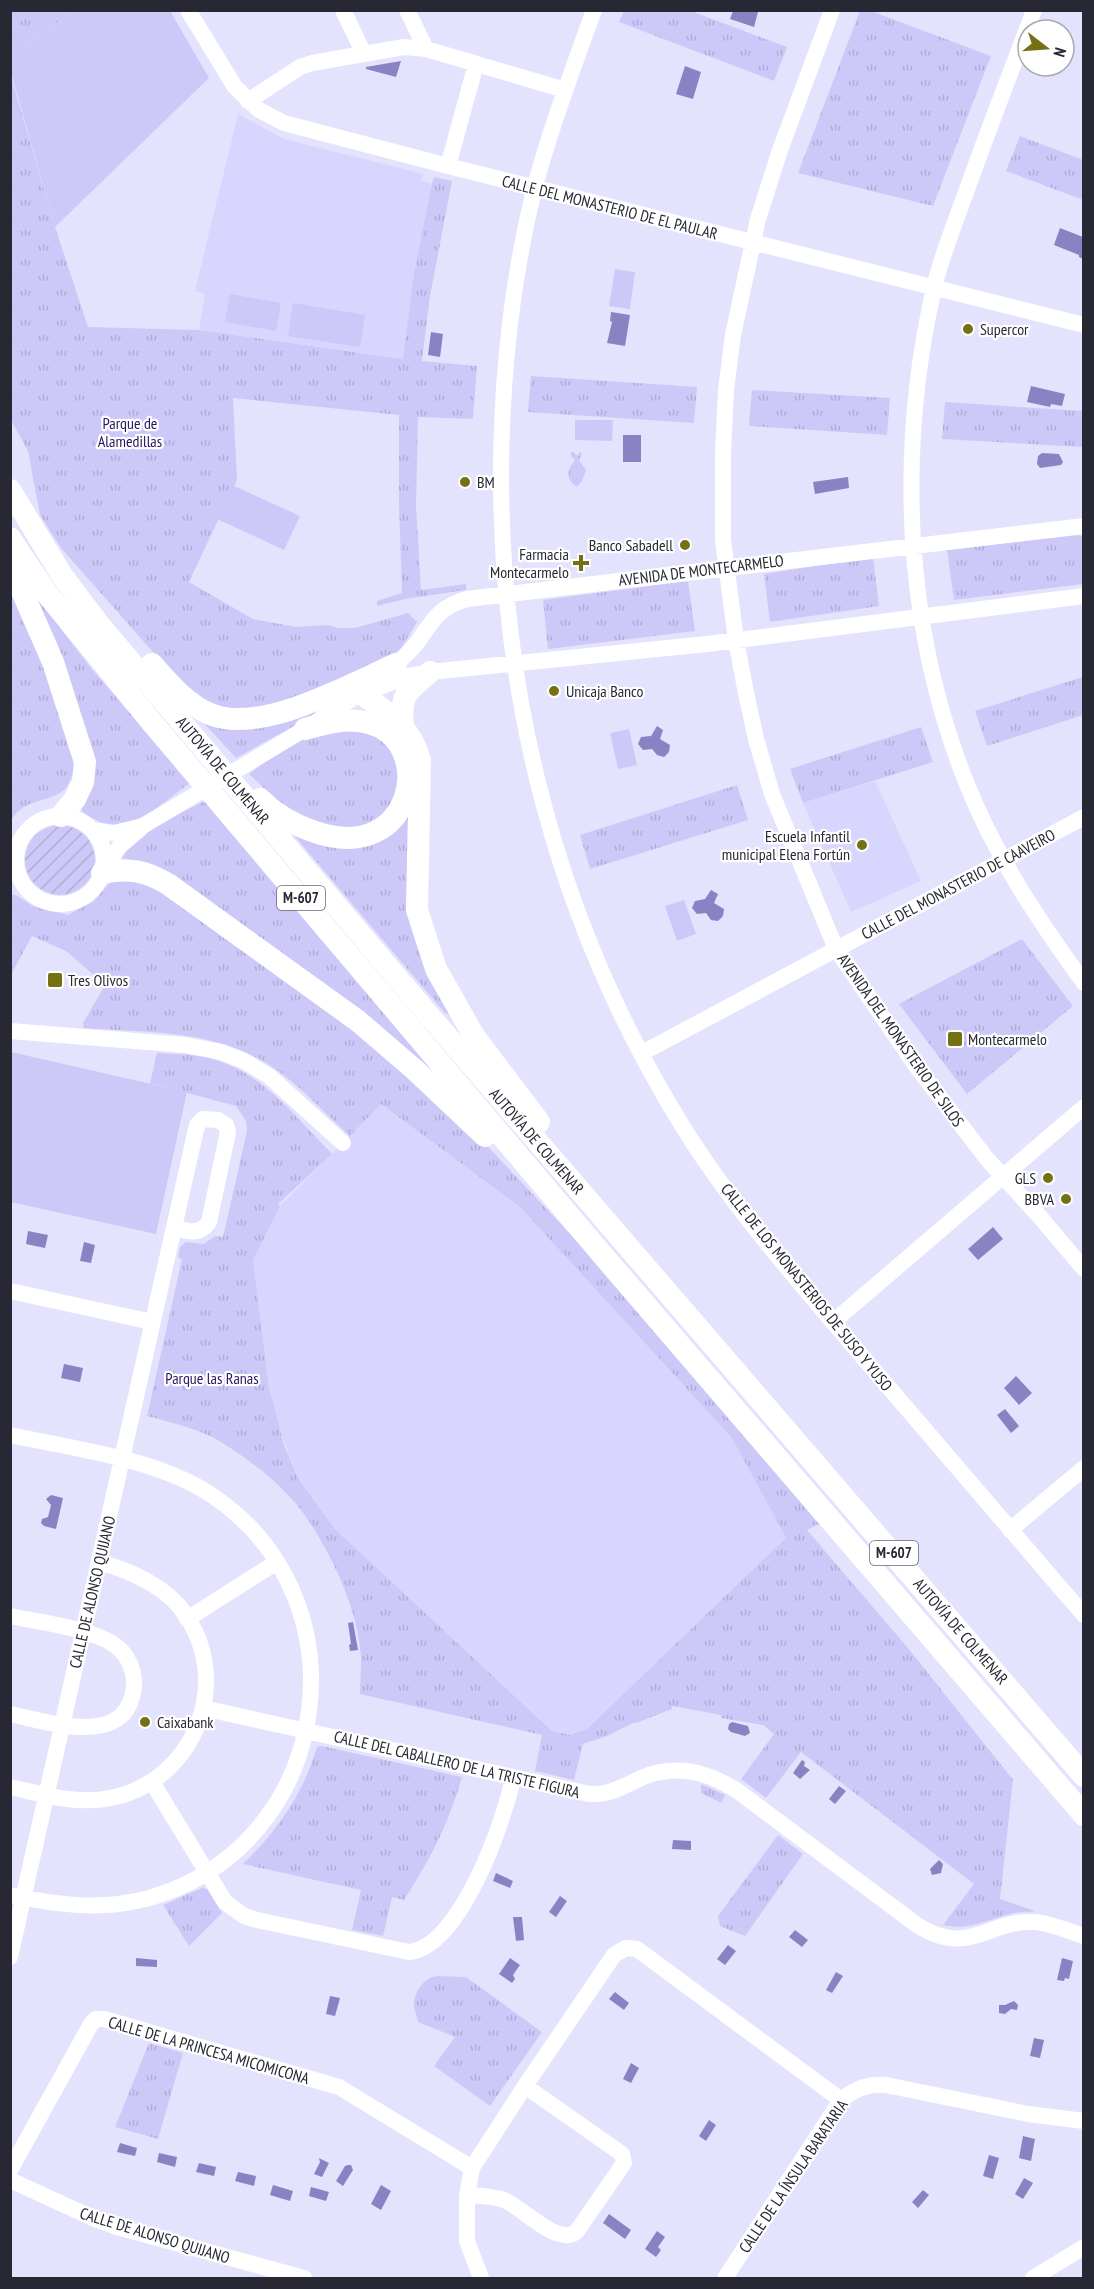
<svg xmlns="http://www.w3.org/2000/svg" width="1094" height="2289" font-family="'PT Sans Narrow',sans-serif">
<defs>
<pattern id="grass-tufts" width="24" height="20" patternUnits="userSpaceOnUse" patternTransform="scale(1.5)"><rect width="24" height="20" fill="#ccc9f9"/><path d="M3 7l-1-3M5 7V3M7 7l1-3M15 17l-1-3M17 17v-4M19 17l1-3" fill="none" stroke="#afadd6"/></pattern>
<pattern id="garden-furrows" width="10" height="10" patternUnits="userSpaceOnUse" patternTransform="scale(1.5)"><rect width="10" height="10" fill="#ccc9f9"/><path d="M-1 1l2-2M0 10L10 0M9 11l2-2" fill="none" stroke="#afadd6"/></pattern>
</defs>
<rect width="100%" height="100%" fill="#e4e3fe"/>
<path fill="#d8d6fe" d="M 238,114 L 284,139 L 424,174 L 421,181 L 432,183 L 414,273 L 404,359 L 199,330 L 205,294 L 195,291 Z
M 875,781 L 921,881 L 851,912 L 803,803 Z
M 381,1104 L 520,1207 L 732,1438 L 786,1538 L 632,1691 L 587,1729 L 578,1734 L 563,1735 L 552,1731 L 335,1529 L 299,1480 L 277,1424 L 269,1388 L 253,1260 L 280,1206 Z"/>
<path fill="url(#grass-tufts)" d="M 11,11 L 74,11 L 11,55 Z
M 624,11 L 691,11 L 787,47 L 774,81 L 619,22 Z
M 860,11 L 871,11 L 991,56 L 933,206 L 798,173 Z
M 10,73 L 55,227 L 88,327 L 199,330 L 403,359 L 414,273 L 432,183 L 434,177 L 452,181 L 430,296 L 422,361 L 477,366 L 473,419 L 418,417 L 416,506 L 421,590 L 466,584 L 466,590 L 405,599 L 377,606 L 377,601 L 402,593 L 399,503 L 399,415 L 233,398 L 237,480 L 189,582 L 253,619 L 296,627 L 328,625 L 339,628 L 355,628 L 408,613 L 417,622 L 399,652 L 294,703 L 222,711 L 190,694 L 61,548 L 40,515 L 28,451 L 11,420 Z
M 1020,136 L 1083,160 L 1083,200 L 1006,171 Z
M 531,376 L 697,387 L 694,423 L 528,412 Z
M 752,390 L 890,398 L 887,435 L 749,426 Z
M 945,402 L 1083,411 L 1083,447 L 942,439 Z
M 571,452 L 574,452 L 577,456 L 580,452 L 582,453 L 579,460 L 586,470 L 582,481 L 577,487 C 565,479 567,469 575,460 L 571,456 Z
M 1076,535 L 1083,536 L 1083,584 L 954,600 L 947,550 Z
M 873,557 L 879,606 L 770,622 L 764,574 Z
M 11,579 L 78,760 C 74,769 71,783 64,790 C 47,804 26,797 11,820 Z
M 688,581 L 695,631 L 548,649 L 543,600 Z
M 34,594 L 91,668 L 190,783 C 165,801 125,840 94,819 C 88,815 83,814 80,807 L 94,778 Z
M 1083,677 L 1083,715 L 987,746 L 975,711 Z
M 336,703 L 236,758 L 199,718 Z
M 354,726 L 388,742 L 402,780 L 385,820 L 345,831 L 291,813 L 249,774 L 298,738 Z
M 921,727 L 933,762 L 803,803 L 790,769 Z
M 737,785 L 748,820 L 590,869 L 580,835 Z
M 205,801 L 448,1088 L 160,872 L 122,858 C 125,837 185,811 205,801 Z
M 408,812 L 410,886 L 451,1016 L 445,1013 L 291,832 L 318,841 Z
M 139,876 L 333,1011 L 478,1136 L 590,1255 L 819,1524 L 807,1530 L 908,1648 L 1013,1780 L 1000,1899 L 1035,1911 C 1027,1912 1018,1912 1010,1914 C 986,1920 968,1931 943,1925 L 974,1884 L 801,1752 L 766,1798 L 741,1779 L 774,1734 L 763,1725 L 721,1718 L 721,1715 L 672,1706 L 672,1709 L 636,1723 L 635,1722 L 607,1736 L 583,1744 L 574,1780 L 535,1771 L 542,1735 L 360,1694 C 360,1682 361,1670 361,1658 C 359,1610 329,1548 301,1510 C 281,1484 251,1461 224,1444 C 202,1429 172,1423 147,1416 L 182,1259 L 178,1258 L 180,1247 L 186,1242 L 204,1244 L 215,1236 L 223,1237 L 247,1131 L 246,1121 L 236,1106 L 150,1083 L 157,1053 C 172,1054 189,1054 204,1057 C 260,1068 294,1116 332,1154 L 278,1204 L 280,1206 L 253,1260 L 269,1388 L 284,1445 L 299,1480 L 335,1529 L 552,1731 L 570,1735 L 587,1729 L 786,1538 L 732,1438 L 520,1207 L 381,1104 L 350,1136 C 327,1115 306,1092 282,1074 C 225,1029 152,1033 84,1028 L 83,1023 L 105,985 L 66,951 L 32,936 L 11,975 L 11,894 L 17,896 L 33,906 L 68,915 L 94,901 L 114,878 Z
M 1022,939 L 1073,1006 L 967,1094 L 899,1004 Z
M 322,1746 L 462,1777 C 448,1825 431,1858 404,1900 L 392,1897 L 383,1936 L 352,1930 L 361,1890 L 243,1864 C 278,1830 303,1794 317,1747 Z
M 701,1784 L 725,1795 L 721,1803 L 701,1793 Z
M 778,1835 L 803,1854 L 745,1936 L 720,1926 L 718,1916 Z
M 202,1888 L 207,1889 L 222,1913 L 189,1946 L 163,1905 Z
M 437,1976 L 466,1977 L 542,2032 L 490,2106 L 434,2066 L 455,2037 L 418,2022 C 417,2017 415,2010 414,2007 C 413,1993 423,1978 437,1976 Z
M 149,2043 L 183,2053 L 158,2139 L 115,2127 Z"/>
<path fill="url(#garden-furrows)" d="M25 860a35 35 0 1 1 70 0a35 35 0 1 1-70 0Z"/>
<path fill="#ccc9f9" d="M 170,11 L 209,78 L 55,227 L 11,73 L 11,55 L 74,11 Z
M 615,269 L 635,272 L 630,309 L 609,306 Z
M 230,294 L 281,303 L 276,331 L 225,322 Z
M 293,303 L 365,315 L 360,347 L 288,336 Z
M 575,420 L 613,420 L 612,441 L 575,440 Z
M 232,485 L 300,516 L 284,550 L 217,519 Z
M 629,729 L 637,765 L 618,769 L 610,733 Z
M 684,900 L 696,934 L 677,941 L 665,906 Z
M 11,1052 L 187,1092 L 156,1234 L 11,1202 Z"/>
<path fill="#8983c3" d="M 733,11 L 758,12 L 754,27 L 730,19 Z
M 401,61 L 396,77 L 366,69 L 366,67 Z
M 685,66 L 701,72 L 693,99 L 676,94 Z
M 1060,228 L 1083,237 L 1083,259 L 1079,257 L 1079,255 L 1054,245 Z
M 611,312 L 630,315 L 625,346 L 607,343 L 612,322 L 610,321 Z
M 431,332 L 443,334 L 440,357 L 428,355 Z
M 1031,386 L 1065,394 L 1062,406 L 1051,404 L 1050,407 L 1027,402 Z
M 623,435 L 641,435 L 641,462 L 623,462 Z
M 1042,453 L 1059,454 L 1063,462 L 1061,465 L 1040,468 L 1037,464 L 1038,456 Z
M 848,477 L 849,488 L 815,494 L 813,482 Z
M 657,726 L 663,730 L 660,739 L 670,745 L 669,752 L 664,757 L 657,755 L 652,749 L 643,750 L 638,744 L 641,737 L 651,736 Z
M 711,890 L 718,894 L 714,903 L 724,909 L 723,916 L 718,921 L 711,920 L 706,913 L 697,914 L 692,908 L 695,901 L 705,899 Z
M 993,1227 L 1003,1239 L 978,1260 L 968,1249 Z
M 28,1231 L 48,1235 L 45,1248 L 26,1244 Z
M 84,1242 L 95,1245 L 91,1263 L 80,1261 Z
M 64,1364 L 83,1368 L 80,1382 L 61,1378 Z
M 1016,1376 L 1032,1393 L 1019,1405 L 1004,1388 Z
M 1005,1409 L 1019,1426 L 1011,1433 L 997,1415 Z
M 51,1495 L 63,1498 L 56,1529 L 44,1526 L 41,1523 L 42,1519 L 48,1517 L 51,1505 L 46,1499 Z
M 353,1622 L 358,1650 L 350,1651 L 349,1645 L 351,1644 L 348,1623 Z
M 732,1722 L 748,1726 L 750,1733 L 745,1736 L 731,1732 L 728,1729 L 729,1724 Z
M 802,1760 L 805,1762 L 804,1766 L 810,1770 L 800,1779 L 793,1773 Z
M 839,1786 L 846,1791 L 835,1804 L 829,1799 Z
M 673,1840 L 691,1841 L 691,1850 L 672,1849 Z
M 939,1860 L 943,1864 L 941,1873 L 932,1875 L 930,1869 Z
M 496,1873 L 513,1881 L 510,1888 L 493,1881 Z
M 560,1896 L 567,1901 L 556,1917 L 549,1912 Z
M 513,1917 L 522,1917 L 524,1940 L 516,1941 Z
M 795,1930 L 808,1940 L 802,1947 L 789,1937 Z
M 728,1945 L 736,1951 L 725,1965 L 717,1959 Z
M 136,1958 L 157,1960 L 157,1967 L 136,1966 Z
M 510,1958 L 520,1965 L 513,1975 L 515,1979 L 512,1983 L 499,1974 Z
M 1062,1958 L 1073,1961 L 1069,1979 L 1065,1978 L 1064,1981 L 1057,1980 Z
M 836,1972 L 843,1976 L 832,1993 L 826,1990 Z
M 615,1992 L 629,2003 L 624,2010 L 609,1999 Z
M 330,1996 L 340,1998 L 335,2016 L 326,2014 Z
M 1014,2001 L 1018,2005 L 1017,2010 L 1011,2009 L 1005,2014 L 999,2013 L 999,2005 L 1005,2005 Z
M 1034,2038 L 1044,2040 L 1040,2058 L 1030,2056 Z
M 631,2063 L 639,2068 L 631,2083 L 623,2079 Z
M 709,2120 L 716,2125 L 706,2141 L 699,2136 Z
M 1023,2136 L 1035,2139 L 1031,2161 L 1019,2158 Z
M 120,2143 L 137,2148 L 135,2156 L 117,2152 Z
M 159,2153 L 177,2157 L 175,2167 L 157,2162 Z
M 989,2155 L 999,2158 L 993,2179 L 983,2176 Z
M 319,2158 L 329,2163 L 322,2177 L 314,2174 L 320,2162 Z
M 199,2163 L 216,2167 L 214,2176 L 196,2172 Z
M 348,2165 L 351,2165 L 353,2170 L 343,2186 L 336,2181 L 345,2166 Z
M 238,2172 L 256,2176 L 254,2186 L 235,2181 Z
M 1024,2178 L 1033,2183 L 1023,2199 L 1015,2194 Z
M 273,2185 L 293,2191 L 290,2201 L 270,2195 Z
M 381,2185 L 391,2191 L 381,2210 L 371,2204 Z
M 311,2187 L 329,2192 L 326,2201 L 309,2196 Z
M 923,2190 L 929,2195 L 918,2208 L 912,2202 Z
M 609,2214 L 631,2230 L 625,2239 L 603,2223 Z
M 657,2231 L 665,2237 L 658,2247 L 661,2250 L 656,2257 L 645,2249 Z"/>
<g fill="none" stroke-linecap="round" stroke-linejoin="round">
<path stroke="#fff" stroke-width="16" d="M 188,10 L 235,87 L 259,110 L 284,123 L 448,166 L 1084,325
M 343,10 L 364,54
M 407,10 L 426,49
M 594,10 C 573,69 550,129 534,190 C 512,280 502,374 501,467 C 500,702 559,927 683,1127 C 731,1204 791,1273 849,1341 C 927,1432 1005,1524 1084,1615
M 832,10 L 779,153 L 758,219 L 733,335 L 726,390 L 723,453 L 723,540 L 736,640 L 745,688 L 756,739 L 772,794 L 836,949 L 916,1066 L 987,1159 L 1040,1217 L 1084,1269
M 1034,10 C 1011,72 987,133 965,195 C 954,226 941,257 934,288 C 897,451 904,626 966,782 C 995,855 1038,920 1084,983
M 248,101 L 300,67 L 312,63 L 404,47 L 426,49 L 565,90
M 448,166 L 476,64
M 389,670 C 398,662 408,654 416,644 C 433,621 437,608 467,599 L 1084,526
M 362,694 L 408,676 L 430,672 L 707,644 L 1084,596
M16 860a44 44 0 1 1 88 0a44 44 0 1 1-88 0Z
M 93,830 L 114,833 L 143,826 L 305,729 L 370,687
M 104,868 L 120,846 L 140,829
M 10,1031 L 185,1045 L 221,1052 L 244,1061 L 269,1076 L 343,1143
M 642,1053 L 1084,817
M 10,1291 L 152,1322
M 833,1322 L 1084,1107
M 10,1435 C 75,1449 159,1459 213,1496 C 369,1602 332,1846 149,1898 C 102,1911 58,1905 10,1895
M 1010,1530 L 1084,1468
M 10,1616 C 38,1622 95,1629 116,1646 C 128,1655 135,1671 134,1686 C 128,1750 49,1722 10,1714
M 187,1619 L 277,1562
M 203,1708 L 589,1794 C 610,1795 622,1787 641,1778 C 676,1763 709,1772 739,1792 L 917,1925 C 969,1958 987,1920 1034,1922 C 1050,1923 1068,1931 1084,1936
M 152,1782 L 225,1902 L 244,1916 L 257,1920 L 409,1952 C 460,1947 504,1822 513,1778
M 10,1787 C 42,1794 73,1804 105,1799 C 196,1785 238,1676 178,1605 C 157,1582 128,1570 99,1562
M 10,1957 L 197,1125 L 203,1119 L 218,1120 L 226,1125 L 228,1132 L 209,1222 C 199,1236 189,1231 174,1228
M 10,2170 L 91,2024 L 96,2019 L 104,2019 L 339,2087 L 472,2168
M 10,2180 L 95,2219 L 117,2227 L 304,2278
M 467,2195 C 479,2196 493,2196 504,2200 C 522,2207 559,2248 577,2231 L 624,2163 L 622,2154 L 525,2086
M 481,2278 L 467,2241 L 467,2195 L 472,2168 L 525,2086 L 614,1955 L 626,1948 L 637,1949 L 841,2100
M 725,2278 L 841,2100 C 856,2088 868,2084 886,2085 L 1028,2114 L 1084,2121
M 1033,2278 L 1084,2247"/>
<path stroke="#fff" stroke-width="22" d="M 10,490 L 63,577 L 97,622 L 432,1019 L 1084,1776
M 10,538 L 48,595 L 154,725 L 600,1252 L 1084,1815
M 10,564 L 53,662 L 85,762 L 83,782 L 75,799 L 61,816
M 152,664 C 169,683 186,704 210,714 C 260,735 349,685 396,664
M 362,694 C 389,714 410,725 420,760 L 417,910 L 436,969 L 474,1036 L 539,1122
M 403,724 C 400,693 408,691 430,672
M 260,799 C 276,815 294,825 315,832 C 415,866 437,741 369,723 C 347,717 326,723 305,729
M 102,873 C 130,868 144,870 168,884 L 358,1021 L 415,1070 L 485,1136"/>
</g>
<g fill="#737113" stroke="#fff" stroke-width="2">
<circle cx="968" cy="329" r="6"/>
<circle cx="465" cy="482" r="6"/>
<circle cx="685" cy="545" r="6"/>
<path d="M578 554h6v6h6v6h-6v6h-6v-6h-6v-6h6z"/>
<circle cx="554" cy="691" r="6"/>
<circle cx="862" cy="845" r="6"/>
<rect x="47" y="972" width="16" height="16" rx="3"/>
<rect x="947" y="1031" width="16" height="16" rx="3"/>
<circle cx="1048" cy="1178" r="6"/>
<circle cx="1066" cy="1199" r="6"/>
<circle cx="145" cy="1722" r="6"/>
</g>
<g text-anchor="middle" stroke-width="4.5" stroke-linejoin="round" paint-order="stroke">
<g fill="#fff" stroke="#686871" stroke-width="1.5">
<rect x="277" y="886" width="48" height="24" rx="4.5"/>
<rect x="870" y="1541" width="48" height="24" rx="4.5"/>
</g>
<g font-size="15" font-weight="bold" fill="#282834">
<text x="301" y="903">M-607</text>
<text x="894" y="1558">M-607</text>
</g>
<g font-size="16" fill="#282834" stroke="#fff">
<text transform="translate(610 207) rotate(14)" y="6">CALLE DEL MONASTERIO DE EL PAULAR</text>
<text transform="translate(701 570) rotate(-7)" y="6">AVENIDA DE MONTECARMELO</text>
<text transform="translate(223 770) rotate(50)" y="6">AUTOVÍA DE COLMENAR</text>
<text transform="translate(958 884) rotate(-28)" y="6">CALLE DEL MONASTERIO DE CAAVEIRO</text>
<text transform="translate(901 1040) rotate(55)" y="6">AVENIDA DEL MONASTERIO DE SILOS</text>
<text transform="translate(537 1141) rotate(49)" y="6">AUTOVÍA DE COLMENAR</text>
<text transform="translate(807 1287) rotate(51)" y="6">CALLE DE LOS MONASTERIOS DE SUSO Y YUSO</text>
<text transform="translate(92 1592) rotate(-77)" y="6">CALLE DE ALONSO QUIJANO</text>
<text transform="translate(961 1631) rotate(49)" y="6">AUTOVÍA DE COLMENAR</text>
<text transform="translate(457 1764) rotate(13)" y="6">CALLE DEL CABALLERO DE LA TRISTE FIGURA</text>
<text transform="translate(209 2050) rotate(16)" y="6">CALLE DE LA PRINCESA MICOMICONA</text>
<text transform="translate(793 2176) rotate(-56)" y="6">CALLE DE LA ÍNSULA BARATARIA</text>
<text transform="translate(155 2235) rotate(17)" y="6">CALLE DE ALONSO QUIJANO</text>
</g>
<g font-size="16" fill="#282834" stroke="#fff" text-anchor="start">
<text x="980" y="335">Supercor</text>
<text x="477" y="488">BM</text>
<text x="673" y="551" text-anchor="end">Banco Sabadell</text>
<text x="569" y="560" text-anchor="end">Farmacia<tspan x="569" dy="18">Montecarmelo</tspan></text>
<text x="566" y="697">Unicaja Banco</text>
<text x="850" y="842" text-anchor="end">Escuela Infantil<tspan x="850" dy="18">municipal Elena Fortún</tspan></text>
<text x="68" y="986">Tres Olivos</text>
<text x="968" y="1045">Montecarmelo</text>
<text x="1036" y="1184" text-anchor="end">GLS</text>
<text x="1054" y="1205" text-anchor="end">BBVA</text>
<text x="157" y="1728">Caixabank</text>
</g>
<g font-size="16" fill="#2a1561" stroke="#fff">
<text x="130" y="429">Parque de<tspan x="130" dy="18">Alamedillas</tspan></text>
<text x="212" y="1384">Parque las Ranas</text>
</g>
</g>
<rect width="1094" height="2289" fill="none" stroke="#282834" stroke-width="24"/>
<g transform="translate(1046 48) rotate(107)"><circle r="28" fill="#ffffff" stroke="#a9a9ae" stroke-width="1.5"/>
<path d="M0-4.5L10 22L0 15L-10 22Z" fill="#737113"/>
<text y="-9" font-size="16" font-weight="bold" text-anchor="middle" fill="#282834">N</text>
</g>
</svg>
